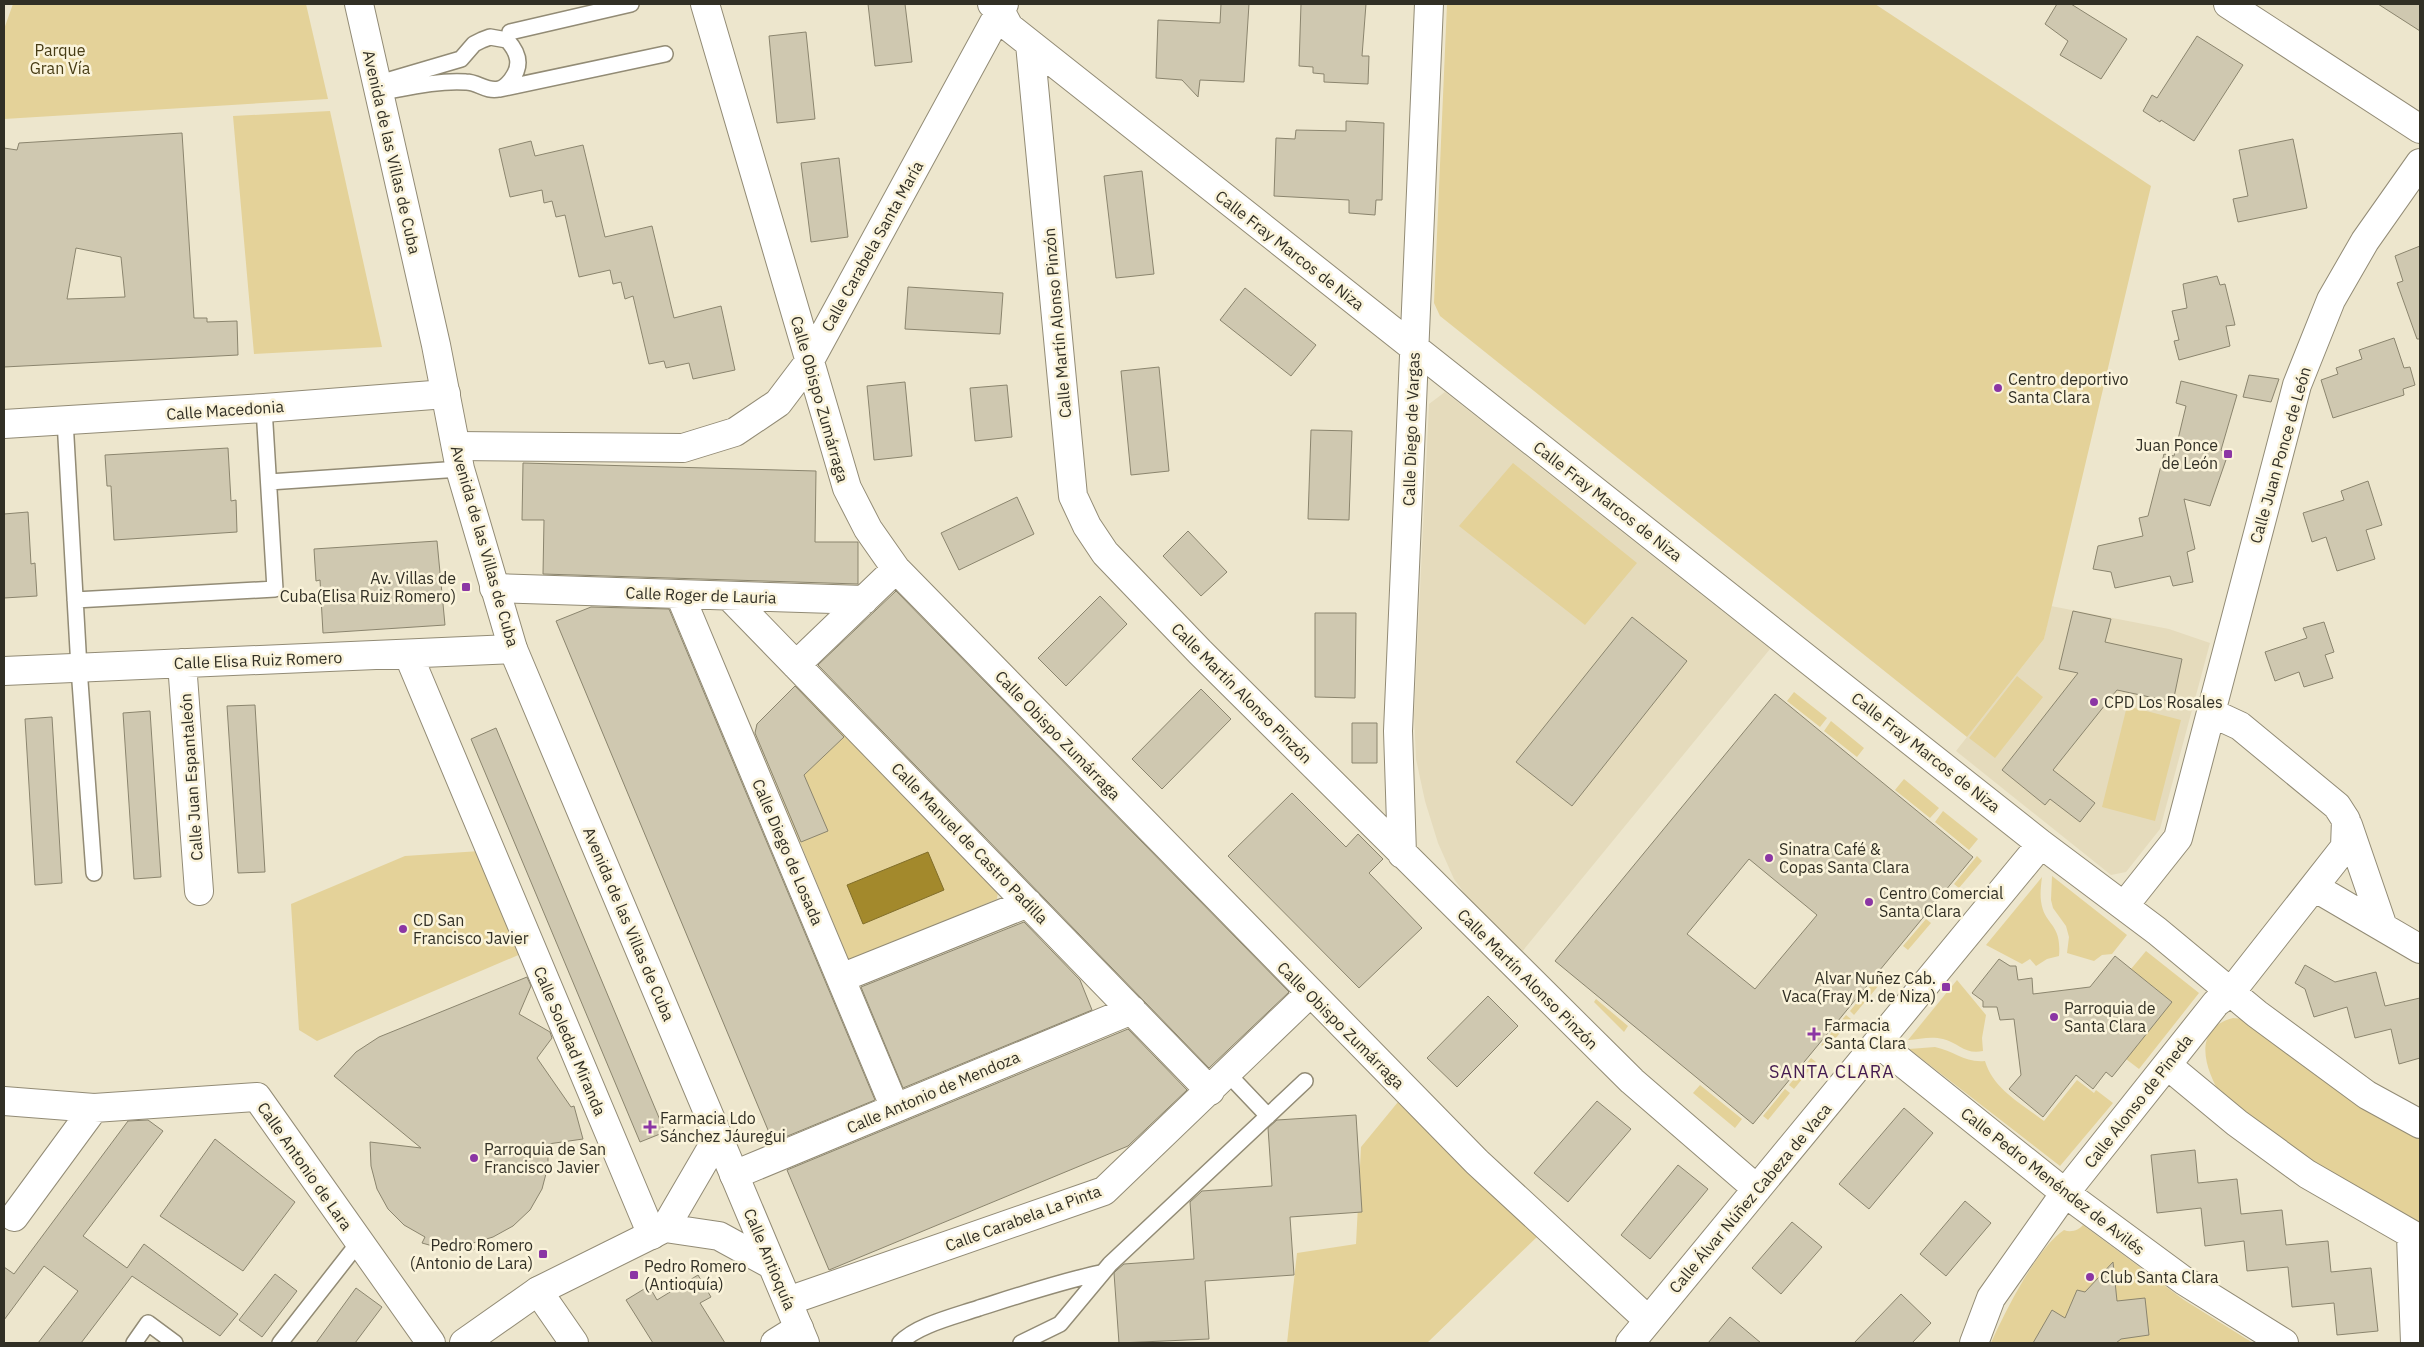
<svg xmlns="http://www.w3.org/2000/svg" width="2424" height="1347" font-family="'IBM Plex Sans',sans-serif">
<rect width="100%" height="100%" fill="#ede6cd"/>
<path fill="#e5dbbc" d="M 1445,392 L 1770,649 L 1521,953 L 1467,897 L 1454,879 L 1438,843 L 1425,801 L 1416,759 L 1414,715 L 1429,404 Z
M 2051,606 L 2169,629 L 2210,643 L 2160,829 L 2126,872 L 2111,875 L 1956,751 L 2044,639 Z"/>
<path fill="#e4d299" d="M 13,4 L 306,4 L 328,99 L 4,119 L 4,29 Z
M 1447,4 L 1875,4 L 2151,186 L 2044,639 L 1967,737 L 1440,316 L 1434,303 Z
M 330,111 L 382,347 L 254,354 L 233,116 Z
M 1513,463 L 1637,563 L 1585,625 L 1459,526 Z
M 2017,676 L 2043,697 L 1995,758 L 1969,738 Z
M 796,686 L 998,892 L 997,899 L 849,961 L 755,733 L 757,724 Z
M 1794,692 L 1827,718 L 1820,727 L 1787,701 Z
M 2127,706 L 2181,720 L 2155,821 L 2102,807 Z
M 1831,721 L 1864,748 L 1857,757 L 1824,731 Z
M 1904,779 L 1939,808 L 1930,818 L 1895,790 Z
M 1943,811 L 1978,839 L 1969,850 L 1935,822 Z
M 480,851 L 523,953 L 317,1041 L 299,1030 L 291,904 L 405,856 Z
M 1977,856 L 1982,861 L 1959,888 L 1954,884 Z
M 2052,876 L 2127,935 L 2112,954 L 2102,955 L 2094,961 L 2067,953 L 2069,937 L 2066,926 L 2053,908 L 2051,900 Z
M 2042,877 C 2041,885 2040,894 2041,901 C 2044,926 2062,922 2059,956 L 2047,959 L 2036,966 L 2030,959 L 2022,964 L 1986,945 Z
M 1926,919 L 1931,923 L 1908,950 L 1903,946 Z
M 2146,951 L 2199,993 L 2139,1069 L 2126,1059 L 2172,1002 L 2131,969 Z
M 1957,980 L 1986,1015 L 1982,1038 L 1983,1051 C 1965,1055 1959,1043 1943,1039 C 1931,1036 1920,1039 1908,1040 Z
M 1874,981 L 1879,985 L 1854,1015 L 1850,1011 Z
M 1596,999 L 1628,1026 L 1624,1032 L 1594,1002 Z
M 1846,1015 L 1851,1019 L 1827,1049 L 1821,1045 Z
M 2233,1018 L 2244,1019 L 2420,1137 L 2420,1227 L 2337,1182 L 2222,1097 C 2205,1070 2191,1029 2233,1018 Z
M 1935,1047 C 1954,1051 1965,1063 1985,1061 C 1993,1089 2022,1104 2044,1121 L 2077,1080 L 2094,1093 L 2096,1090 L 2113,1103 L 2060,1166 L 1909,1049 Z
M 1811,1058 L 1816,1062 L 1794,1089 L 1789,1085 Z
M 1700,1085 L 1742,1119 L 1735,1128 L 1693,1093 Z
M 1785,1089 L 1790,1093 L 1768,1120 L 1763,1116 Z
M 1398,1102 L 1540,1234 L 1427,1343 L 1287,1343 L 1297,1253 L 1356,1244 L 1361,1147 Z
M 2083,1225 L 2184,1300 L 2253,1343 L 1991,1343 C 2005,1312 2036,1249 2064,1230 C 2071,1233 2079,1230 2083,1225 Z"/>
<path fill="#a3892c" stroke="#816e2a" d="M 928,852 L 944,890 L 863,924 L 847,885 Z"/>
<path fill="#cfc8b0" stroke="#8b856e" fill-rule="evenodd" d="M 868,4 L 905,4 L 912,62 L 875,66 Z
M 1221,4 L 1249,4 L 1244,82 L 1200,80 L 1198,97 L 1182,80 L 1156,78 L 1158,20 L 1220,23 Z
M 1301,4 L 1366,4 L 1362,56 L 1369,56 L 1368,84 L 1324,82 L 1324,74 L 1313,73 L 1313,67 L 1299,66 Z
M 2057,4 L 2071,4 L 2127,39 L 2101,79 L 2060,55 L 2068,41 L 2045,24 Z
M 2378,4 L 2420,4 L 2420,31 Z
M 806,32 L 815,119 L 777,123 L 769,36 Z
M 2197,36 L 2243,65 L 2194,141 L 2161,120 L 2160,122 L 2143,111 L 2152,95 L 2157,98 Z
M 1346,121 L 1384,123 L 1382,200 L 1376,200 L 1375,215 L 1349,213 L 1349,200 L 1274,196 L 1276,138 L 1295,139 L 1296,130 L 1346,131 Z
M 182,133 L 194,318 L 207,318 L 207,322 L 237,321 L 238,355 L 4,367 L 4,148 L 17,150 L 19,143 ZM 76,248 L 121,257 L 125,297 L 67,299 Z
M 2293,139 L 2307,208 L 2238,222 L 2233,199 L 2248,196 L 2239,150 Z
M 531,141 L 535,156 L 583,145 L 605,237 L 652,226 L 674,318 L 721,306 L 735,370 L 693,379 L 689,363 L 666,368 L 664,361 L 649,364 L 633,296 L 625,299 L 621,282 L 613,284 L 610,270 L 579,277 L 565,215 L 556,217 L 552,201 L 544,203 L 542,190 L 510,197 L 499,149 Z
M 839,158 L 848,237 L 811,242 L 801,163 Z
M 1142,171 L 1154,274 L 1116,278 L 1104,176 Z
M 2420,246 L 2420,339 L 2417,339 L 2397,283 L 2403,281 L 2395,256 Z
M 2217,276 L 2220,285 L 2225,284 L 2235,325 L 2226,326 L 2230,346 L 2179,360 L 2174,341 L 2179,340 L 2172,311 L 2187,308 L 2183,284 Z
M 908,287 L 1003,293 L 1000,334 L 905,329 Z
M 1245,288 L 1316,345 L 1291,376 L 1220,320 Z
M 2394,338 L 2404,368 L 2410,367 L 2415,385 L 2403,389 L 2404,395 L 2333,418 L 2321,380 L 2338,374 L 2336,368 L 2362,359 L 2359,350 Z
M 1159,367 L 1169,471 L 1131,475 L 1121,371 Z
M 2249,375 L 2279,379 L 2271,402 L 2243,397 Z
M 2181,381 L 2237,395 L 2221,450 L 2228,454 L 2210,506 L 2184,499 L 2195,549 L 2187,552 L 2193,582 L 2173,586 L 2170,576 L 2115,588 L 2111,572 L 2093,569 L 2098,546 L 2143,536 L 2139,518 L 2148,516 L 2164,454 L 2174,456 L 2186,406 L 2176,403 Z
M 905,382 L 912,456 L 874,460 L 867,386 Z
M 1007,385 L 1012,437 L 975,441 L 970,388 Z
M 1311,430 L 1352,431 L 1349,520 L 1308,519 Z
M 228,448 L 231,501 L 236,500 L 237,532 L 114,540 L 111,486 L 107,486 L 105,455 Z
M 523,463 L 816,471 L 815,542 L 858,542 L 858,584 L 543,574 L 544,520 L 522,520 Z
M 2368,481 L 2382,525 L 2366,530 L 2375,559 L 2337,571 L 2326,537 L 2312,542 L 2303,513 L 2344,500 L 2341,491 Z
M 1017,497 L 1034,534 L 959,570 L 941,533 Z
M 28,512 L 31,564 L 35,563 L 37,596 L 4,598 L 4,514 Z
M 1188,531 L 1227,572 L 1201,596 L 1163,556 Z
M 437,541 L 445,625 L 323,633 L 320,580 L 316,581 L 314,549 Z
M 896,591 L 1289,992 L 1209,1068 L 818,665 Z
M 1100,596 L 1127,624 L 1066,686 L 1038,658 Z
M 591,607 L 669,609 L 875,1100 L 773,1142 L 556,621 Z
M 2073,611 L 2111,619 L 2105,642 L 2182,659 L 2173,702 L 2117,690 L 2053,770 L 2095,803 L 2080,822 L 2050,799 L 2045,805 L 2002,770 L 2078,673 L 2059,669 Z
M 1315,613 L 1356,613 L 1355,698 L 1315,697 Z
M 1632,617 L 1687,661 L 1572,806 L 1516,762 Z
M 2324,622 L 2334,652 L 2325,655 L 2333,678 L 2304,687 L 2299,672 L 2275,681 L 2265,652 L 2307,638 L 2303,628 Z
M 795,686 L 844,737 L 804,775 L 828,831 L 801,842 L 755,733 L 757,724 Z
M 1201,689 L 1231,719 L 1162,789 L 1132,759 Z
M 1775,694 L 1973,857 L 1753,1124 L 1555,961 ZM 1749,859 L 1817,915 L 1755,989 L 1687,934 Z
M 255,705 L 265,872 L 238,873 L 227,706 Z
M 150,711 L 161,877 L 134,879 L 123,713 Z
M 52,717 L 62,883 L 35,885 L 25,719 Z
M 1352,723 L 1377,723 L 1377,763 L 1352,763 Z
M 496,728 L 665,1132 L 640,1142 L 471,739 Z
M 1292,793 L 1346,847 L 1358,834 L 1383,859 L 1369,873 L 1422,928 L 1359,988 L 1228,856 Z
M 1024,922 L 1080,980 L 1092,1010 L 903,1088 L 861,987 Z
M 2115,956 L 2172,1002 L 2112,1077 L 2106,1072 L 2093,1089 L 2076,1075 L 2043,1117 L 2009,1089 L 2021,1075 L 2014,1019 L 2000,1020 L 1997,1007 L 1983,1007 L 1983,1001 L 1972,993 L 1999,959 L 2010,966 L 2016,966 L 2018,980 L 2032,978 L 2033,994 L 2090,987 Z
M 2305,965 L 2335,982 L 2376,972 L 2385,1006 L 2420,998 L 2420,1058 L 2399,1064 L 2391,1029 L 2355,1038 L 2347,1007 L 2314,1017 L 2305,989 L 2295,983 Z
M 527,977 L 531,986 L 519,1014 L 550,1032 L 552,1038 L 537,1058 L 571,1107 L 574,1106 L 583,1139 L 548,1144 L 548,1166 L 542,1189 L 530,1210 L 513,1226 L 493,1237 L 473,1243 L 474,1250 L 447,1250 L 422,1243 L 425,1237 L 404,1225 L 388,1209 L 377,1189 L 371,1166 L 370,1142 L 421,1148 L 334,1076 L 356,1052 L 379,1037 Z
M 1488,996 L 1518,1026 L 1457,1087 L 1427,1058 Z
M 1128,1029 L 1187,1090 L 1128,1146 L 829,1270 L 787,1170 Z
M 1597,1101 L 1631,1129 L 1568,1202 L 1534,1173 Z
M 1904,1108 L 1933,1133 L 1869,1209 L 1839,1184 Z
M 1356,1115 L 1362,1212 L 1290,1217 L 1294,1275 L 1205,1281 L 1209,1339 L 1119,1343 L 1114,1273 L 1117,1270 L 1124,1264 L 1194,1259 L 1190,1202 L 1202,1191 L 1272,1186 L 1268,1128 L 1277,1120 Z
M 148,1120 L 163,1131 L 83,1236 L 127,1268 L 144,1244 L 238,1314 L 220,1336 L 132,1276 L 81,1343 L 38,1343 L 78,1291 L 44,1266 L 4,1320 L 4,1267 L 14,1274 L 128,1121 Z
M 215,1139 L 295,1202 L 243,1271 L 160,1216 Z
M 2195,1150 L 2198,1183 L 2237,1179 L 2241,1214 L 2282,1210 L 2286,1245 L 2328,1241 L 2331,1272 L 2371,1268 L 2378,1331 L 2337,1335 L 2334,1303 L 2292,1307 L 2288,1267 L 2247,1271 L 2244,1241 L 2205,1246 L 2201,1208 L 2157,1213 L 2151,1155 Z
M 1678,1165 L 1708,1189 L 1650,1259 L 1621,1235 Z
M 1965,1201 L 1991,1223 L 1946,1276 L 1920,1254 Z
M 1792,1222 L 1822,1247 L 1781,1294 L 1752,1268 Z
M 2113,1262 L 2117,1301 L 2145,1298 L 2149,1335 L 2121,1339 L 2116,1343 L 2033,1343 L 2052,1310 L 2065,1318 L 2077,1290 L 2085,1292 Z
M 275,1274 L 297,1291 L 262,1337 L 239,1320 Z
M 698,1275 L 711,1297 L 700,1303 L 725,1343 L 653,1343 L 626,1300 L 649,1286 L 657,1300 Z
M 356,1288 L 382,1307 L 355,1343 L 316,1343 Z
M 1901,1294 L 1931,1323 L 1912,1343 L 1854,1343 Z
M 1730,1317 L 1761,1343 L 1708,1343 Z"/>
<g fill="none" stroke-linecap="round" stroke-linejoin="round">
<g stroke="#928b75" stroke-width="18">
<path id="lane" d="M 510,32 L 631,4
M 376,84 L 461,59 L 474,44 L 482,40 L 490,37 L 507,40 C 519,53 522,66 511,80 C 507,85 504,88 499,89 C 486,92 478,82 466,82 C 437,80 406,88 378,93
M 500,89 L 665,54
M 65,420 L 79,668 L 94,873
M 269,482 L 460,469
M 75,600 L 275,589 L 264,408
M 1228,1074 L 1268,1116
M 134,1343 L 148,1323 L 175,1343
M 280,1343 L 359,1242
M 900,1343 C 917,1325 956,1316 979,1308 C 1020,1295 1059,1282 1100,1273
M 1021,1343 L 1060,1324 L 1110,1264 L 1305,1081"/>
</g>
<g stroke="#928b75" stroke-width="30">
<path id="street" d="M 705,4 L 847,488 L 868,529 L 896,569 L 1477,1162 L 1648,1320
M 992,4 L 1000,10 L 1009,27 L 2041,844 L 2157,931 L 2257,1014 L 2367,1095 L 2420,1124
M 2228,4 L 2420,129
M 1030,44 L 1073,496 L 1087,526 L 1105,553 L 1200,652 L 1632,1081 L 1757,1189
M 4,424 L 264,408 L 446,394
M 456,446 L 683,448 L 735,432 L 778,403 L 809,362 L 1004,4
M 494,588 L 864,600
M 680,595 L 895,1108
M 730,597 L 1210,1091
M 408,654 L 652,1235
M 182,663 L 199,891
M 796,665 L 896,569
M 4,671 L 513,649
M 2348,825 L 2383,927
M 1402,854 L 1398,731 L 1429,4
M 2314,887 L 2420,949
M 2124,906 L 2178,838 L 2297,385 L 2331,300 L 2365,241 L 2420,163
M 841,978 L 1028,903
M 1878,1043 L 2065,1193 L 2183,1280 L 2284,1343
M 2167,1065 L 2237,1123 L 2307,1174 L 2420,1239
M 4,1101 L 94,1108
M 734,1175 L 1132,1010
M 14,1217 L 94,1108 L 257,1097 L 431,1343
M 2411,1236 L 2415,1343
M 538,1291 L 574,1343
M 788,1301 L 1104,1191 L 1310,993
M 775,1343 L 799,1328
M 1630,1343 L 2041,844
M 1974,1343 L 1991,1298 L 2065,1193 L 2216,1003 L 2231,992 L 2345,847 L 2346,820 L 2337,806 L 2240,726 L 2212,713"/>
</g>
<g stroke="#928b75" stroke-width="30">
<path id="secondary" d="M 359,4 L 436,345 L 460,469 L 513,649 L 805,1343
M 665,1228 L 719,1236 L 772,1265
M 464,1343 L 538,1291 L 665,1228 L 718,1137"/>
</g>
<use href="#lane" stroke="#fff" stroke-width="15"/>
<use href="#street" stroke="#fff" stroke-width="28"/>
<use href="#secondary" stroke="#fff" stroke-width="28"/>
</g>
<g fill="#8b36a4" stroke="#faf3da" stroke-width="2">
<circle cx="1998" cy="388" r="5"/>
<rect x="2223" y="449" width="10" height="10" rx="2.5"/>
<rect x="461" y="582" width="10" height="10" rx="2.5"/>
<circle cx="2094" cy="702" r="5"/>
<circle cx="1769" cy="858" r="5"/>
<circle cx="1869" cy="902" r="5"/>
<circle cx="403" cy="929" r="5"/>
<rect x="1941" y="982" width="10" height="10" rx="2.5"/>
<circle cx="2054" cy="1017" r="5"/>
<path d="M1811.5 1026.5h5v5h5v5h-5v5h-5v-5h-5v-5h5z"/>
<path d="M647.5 1119.5h5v5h5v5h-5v5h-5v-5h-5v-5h5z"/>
<circle cx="474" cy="1158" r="5"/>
<rect x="538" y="1249" width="10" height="10" rx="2.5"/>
<rect x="629" y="1270" width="10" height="10" rx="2.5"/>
<circle cx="2090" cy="1277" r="5"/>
</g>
<g text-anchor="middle" stroke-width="5" stroke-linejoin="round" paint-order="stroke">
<g font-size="16" fill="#473c15" stroke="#faf3da">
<text x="60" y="56">Parque<tspan x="60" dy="18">Gran Vía</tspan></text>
</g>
<g font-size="16" fill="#312f25" stroke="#faf3da">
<text transform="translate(392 152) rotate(77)" y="6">Avenida de las Villas de Cuba</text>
<text transform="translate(872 246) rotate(-61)" y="6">Calle Carabela Santa María</text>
<text transform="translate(1290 250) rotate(38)" y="6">Calle Fray Marcos de Niza</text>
<text transform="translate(1057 323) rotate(-95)" y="6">Calle Martín Alonso Pinzón</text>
<text transform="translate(820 399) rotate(74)" y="6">Calle Obispo Zumárraga</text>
<text transform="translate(225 410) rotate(-4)" y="6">Calle Macedonia</text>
<text transform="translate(1411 429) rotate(-88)" y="6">Calle Diego de Vargas</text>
<text transform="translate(2280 455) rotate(-74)" y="6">Calle Juan Ponce de León</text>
<text transform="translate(1608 501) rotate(38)" y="6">Calle Fray Marcos de Niza</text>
<text transform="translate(485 546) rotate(74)" y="6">Avenida de las Villas de Cuba</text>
<text transform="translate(701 595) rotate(2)" y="6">Calle Roger de Lauria</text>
<text transform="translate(258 660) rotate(-2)" y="6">Calle Elisa Ruiz Romero</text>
<text transform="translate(1242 693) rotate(45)" y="6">Calle Martín Alonso Pinzón</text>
<text transform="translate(1058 735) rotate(46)" y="6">Calle Obispo Zumárraga</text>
<text transform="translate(1926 752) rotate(38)" y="6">Calle Fray Marcos de Niza</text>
<text transform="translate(191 777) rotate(-94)" y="6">Calle Juan Espantaleón</text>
<text transform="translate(970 843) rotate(46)" y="6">Calle Manuel de Castro Padilla</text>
<text transform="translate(788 852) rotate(67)" y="6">Calle Diego de Losada</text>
<text transform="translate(629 924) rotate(67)" y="6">Avenida de las Villas de Cuba</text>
<text transform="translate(1528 979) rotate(45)" y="6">Calle Martín Alonso Pinzón</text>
<text transform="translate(1341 1025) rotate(45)" y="6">Calle Obispo Zumárraga</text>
<text transform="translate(570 1041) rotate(67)" y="6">Calle Soledad Miranda</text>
<text transform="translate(933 1092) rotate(-23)" y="6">Calle Antonio de Mendoza</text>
<text transform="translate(2138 1101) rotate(-52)" y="6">Calle Alonso de Pineda</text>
<text transform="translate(305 1166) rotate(55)" y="6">Calle Antonio de Lara</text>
<text transform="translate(2053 1181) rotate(38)" y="6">Calle Pedro Menéndez de Avilés</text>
<text transform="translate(1750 1198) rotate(-50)" y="6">Calle Álvar Núñez Cabeza de Vaca</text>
<text transform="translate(1023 1218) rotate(-20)" y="6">Calle Carabela La Pinta</text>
<text transform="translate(770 1259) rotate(67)" y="6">Calle Antioquía</text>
</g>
<g font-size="16" fill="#312f25" stroke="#faf3da" text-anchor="start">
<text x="2008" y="385">Centro deportivo<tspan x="2008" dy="18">Santa Clara</tspan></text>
<text x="2218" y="451" text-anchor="end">Juan Ponce<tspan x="2218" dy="18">de León</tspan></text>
<text x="456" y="584" text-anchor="end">Av. Villas de<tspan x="456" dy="18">Cuba(Elisa Ruiz Romero)</tspan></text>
<text x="2104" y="708">CPD Los Rosales</text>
<text x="1779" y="855">Sinatra Café &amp;<tspan x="1779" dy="18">Copas Santa Clara</tspan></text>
<text x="1879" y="899">Centro Comercial<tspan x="1879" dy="18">Santa Clara</tspan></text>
<text x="413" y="926">CD San<tspan x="413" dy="18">Francisco Javier</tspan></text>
<text x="1936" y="984" text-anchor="end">Alvar Nuñez Cab.<tspan x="1936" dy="18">Vaca(Fray M. de Niza)</tspan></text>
<text x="2064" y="1014">Parroquia de<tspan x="2064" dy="18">Santa Clara</tspan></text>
<text x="1824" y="1031">Farmacia<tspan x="1824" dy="18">Santa Clara</tspan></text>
<text x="660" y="1124">Farmacia Ldo<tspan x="660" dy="18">Sánchez Jáuregui</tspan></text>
<text x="484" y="1155">Parroquia de San<tspan x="484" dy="18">Francisco Javier</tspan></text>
<text x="533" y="1251" text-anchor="end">Pedro Romero<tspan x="533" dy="18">(Antonio de Lara)</tspan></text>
<text x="644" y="1272">Pedro Romero<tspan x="644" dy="18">(Antioquía)</tspan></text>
<text x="2100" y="1283">Club Santa Clara</text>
</g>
<g font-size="18" letter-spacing="1" fill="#441b50" stroke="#faf3da">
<text x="1832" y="1078">SANTA CLARA</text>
</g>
</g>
<rect width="2424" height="1347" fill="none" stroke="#312f25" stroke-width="10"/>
</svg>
